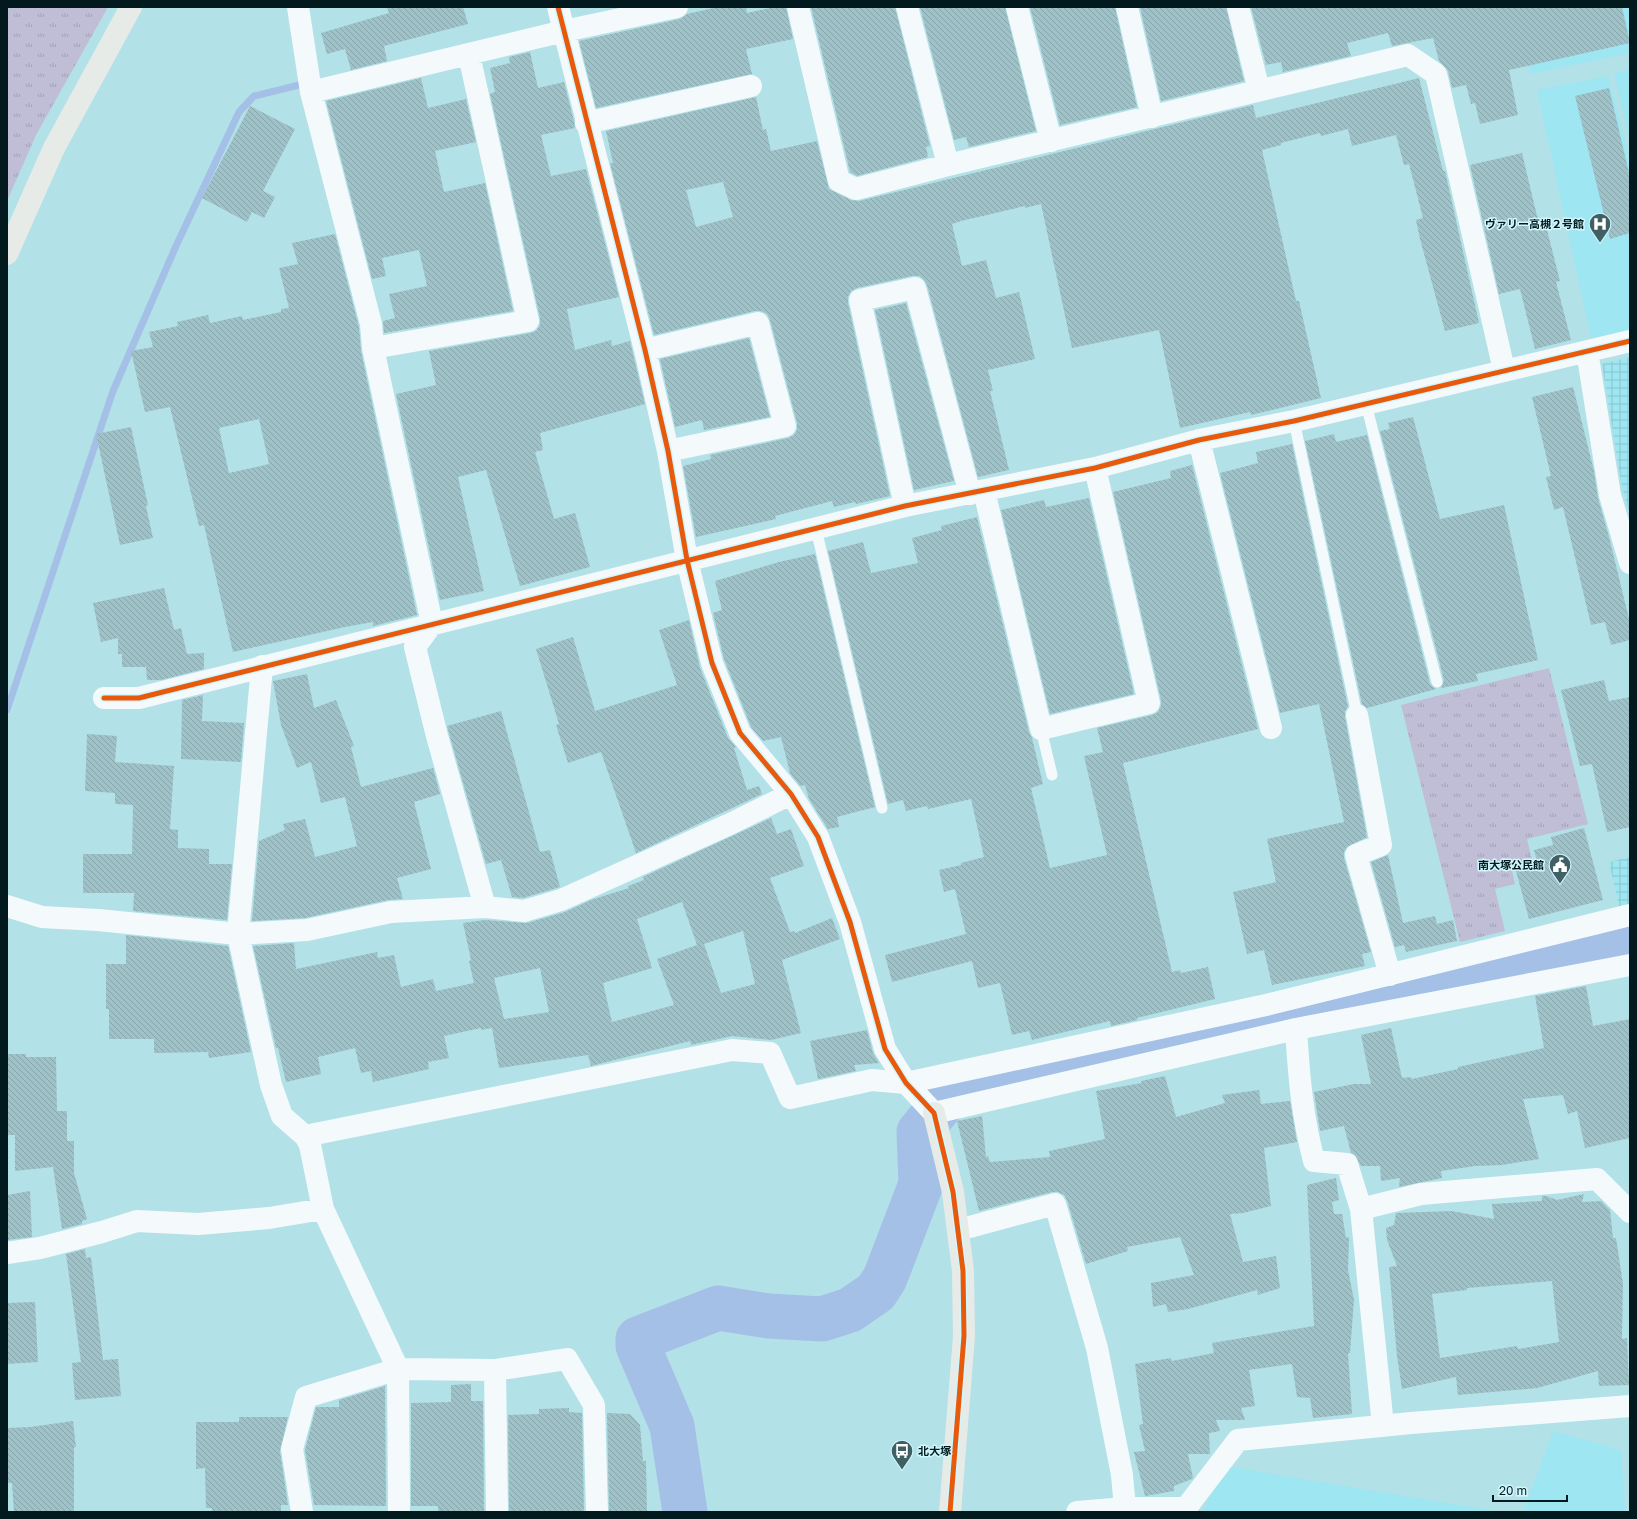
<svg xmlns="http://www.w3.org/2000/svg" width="1637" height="1519" font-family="'Golos Text','Noto Sans JP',sans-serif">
<defs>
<pattern id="industrial-grid" width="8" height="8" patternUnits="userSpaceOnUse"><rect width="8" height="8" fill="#9ee6f1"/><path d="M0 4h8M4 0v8" fill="none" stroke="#86c5ce"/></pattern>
<pattern id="park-tufts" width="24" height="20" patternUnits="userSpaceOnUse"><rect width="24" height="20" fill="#c0bdd7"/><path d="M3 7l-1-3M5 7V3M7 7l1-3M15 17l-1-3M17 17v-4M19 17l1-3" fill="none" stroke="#a3a2b8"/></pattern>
<pattern id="building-back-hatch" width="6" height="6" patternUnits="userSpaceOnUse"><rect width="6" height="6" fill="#9ec2c8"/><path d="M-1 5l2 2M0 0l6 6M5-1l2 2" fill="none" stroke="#86a6ab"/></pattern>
</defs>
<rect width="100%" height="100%" fill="#b3e1e8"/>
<path fill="#9ee6f1" d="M 1515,7 L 1630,7 L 1630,53 L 1530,74 Z
M 1630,69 L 1630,140 L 1614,73 Z
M 1608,76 L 1630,159 L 1630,330 L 1591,338 L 1537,90 Z
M 1553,1431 L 1621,1450 L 1625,1512 L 1523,1512 Z
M 1225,1466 L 1501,1512 L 1203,1512 Z"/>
<path fill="url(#industrial-grid)" d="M 1630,357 L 1630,515 L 1622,487 L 1602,364 Z
M 1630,857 L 1630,913 L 1621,915 L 1609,862 Z"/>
<path fill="url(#park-tufts)" d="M 7,7 L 108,7 L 36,135 L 7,201 Z
M 1549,668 L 1588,824 L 1527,839 L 1533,864 L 1512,870 L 1515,884 L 1495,889 L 1505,931 L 1460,942 L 1401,705 Z"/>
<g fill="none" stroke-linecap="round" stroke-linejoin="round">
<path stroke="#a4c0e7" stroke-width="7" d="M 7,710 L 113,391 L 176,246 L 239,112 L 254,96 L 307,83"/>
<path stroke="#a4c0e7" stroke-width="45" d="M 685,1512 L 672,1426 L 638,1346 L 638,1339 L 718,1308 L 769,1316 L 822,1319 L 850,1310 L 876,1292 L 885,1278 L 921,1184 L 919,1132 L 951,1093 L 1630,937"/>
</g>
<path fill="url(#building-back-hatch)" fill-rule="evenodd" d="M 387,7 L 463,7 L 468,24 L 384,46 L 387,61 L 351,70 L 345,49 L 327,54 L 321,33 L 389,13 Z
M 718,7 L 746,7 L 747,13 L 775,7 L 786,7 L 793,39 L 746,49 L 752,74 L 596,108 L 579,41 L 680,19 L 687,14 Z
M 811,7 L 895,7 L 930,146 L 926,147 L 928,157 L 857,176 L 850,172 Z
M 920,7 L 1005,7 L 1036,131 L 969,147 L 966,137 L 954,140 Z
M 1030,7 L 1115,7 L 1137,107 L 1060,125 Z
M 1140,7 L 1226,7 L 1244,81 L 1161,101 Z
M 1251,7 L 1622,7 L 1630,43 L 1509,70 L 1518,115 L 1480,124 L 1475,103 L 1471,104 L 1466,85 L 1452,88 L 1448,71 L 1439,61 L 1433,38 L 1392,46 L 1388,33 L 1347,43 L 1351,56 L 1283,72 L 1281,62 L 1266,65 Z
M 530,52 L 538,88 L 564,82 L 574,121 L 575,128 L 541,135 L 551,176 L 586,169 L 619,297 L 567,309 L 575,350 L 611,340 L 612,346 L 630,341 L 645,404 L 540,433 L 543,450 L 535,452 L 554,519 L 575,513 L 590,567 L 520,586 L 486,470 L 458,477 L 484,591 L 440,600 L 396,394 L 436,385 L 429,351 L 530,333 L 536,331 L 540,325 L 540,318 L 490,94 L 495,92 L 490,68 L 510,63 L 509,57 Z
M 421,78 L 428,108 L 466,99 L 476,142 L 435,151 L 444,192 L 485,183 L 513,311 L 384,333 L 383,321 L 395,318 L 389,294 L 427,286 L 419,250 L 382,258 L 386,276 L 372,279 L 326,101 Z
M 1419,78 L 1443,171 L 1445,171 L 1479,323 L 1445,331 L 1420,239 L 1416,220 L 1423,218 L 1409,164 L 1404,165 L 1396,135 L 1352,146 L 1348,129 L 1321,136 L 1320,133 L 1281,143 L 1281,145 L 1262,150 L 1296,301 L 1299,301 L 1321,398 L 1251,415 L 1250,412 L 1180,428 L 1159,330 L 1072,348 L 1041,204 L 1025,208 L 1025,206 L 961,221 L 952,224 L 962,266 L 986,260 L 996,298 L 1019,292 L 1035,359 L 988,370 L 993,391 L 990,391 L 1009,470 L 978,477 L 927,285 L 924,280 L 919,276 L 912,276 L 857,288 L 851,291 L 848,297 L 848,303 L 890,496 L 856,504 L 855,502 L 834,507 L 832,501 L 775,516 L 776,519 L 696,537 L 683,466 L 711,459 L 710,455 L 788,438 L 794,435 L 797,430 L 797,423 L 770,320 L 767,314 L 761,311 L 755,311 L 654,335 L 610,163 L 613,163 L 606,131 L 756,97 L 763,130 L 766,129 L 771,151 L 817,141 L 829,189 L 851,200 L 859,201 L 1253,105 L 1256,118 ZM 723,182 L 733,217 L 696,227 L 686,190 Z
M 1609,88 L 1630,177 L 1630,233 L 1610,239 L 1575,96 Z
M 250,106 L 295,129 L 263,191 L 275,197 L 264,218 L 252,212 L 247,222 L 202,198 Z
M 1522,153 L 1538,220 L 1544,218 L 1560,281 L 1556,282 L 1571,340 L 1535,349 L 1520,289 L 1499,294 L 1470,165 Z
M 335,234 L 359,327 L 361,351 L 417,615 L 373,626 L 373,622 L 345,627 L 233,652 L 204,525 L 199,526 L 170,407 L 145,412 L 131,351 L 153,347 L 149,332 L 178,326 L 177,322 L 208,315 L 210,323 L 242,316 L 243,320 L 281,312 L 281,309 L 289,308 L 279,268 L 298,264 L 292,243 ZM 259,419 L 269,464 L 229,473 L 219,428 Z
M 906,303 L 954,481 L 914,490 L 875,310 Z
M 749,338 L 770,417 L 704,430 L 702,420 L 675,427 L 660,359 Z
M 1573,387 L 1594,471 L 1598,498 L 1609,537 L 1630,623 L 1630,640 L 1611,645 L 1605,622 L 1591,625 L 1563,507 L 1554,510 L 1546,477 L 1551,476 L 1532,397 Z
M 1413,417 L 1440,519 L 1504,505 L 1538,660 L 1476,674 L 1478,681 L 1441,688 L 1444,680 L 1380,431 L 1390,429 L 1388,423 Z
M 131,427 L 148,505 L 146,506 L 153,538 L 120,545 L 96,434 Z
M 1334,434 L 1336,442 L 1367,435 L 1430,684 L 1436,689 L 1367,708 L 1362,704 L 1305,441 Z
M 1292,444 L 1348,707 L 1345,711 L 1345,717 L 1367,837 L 1347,847 L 1344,852 L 1344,858 L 1371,952 L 1362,954 L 1365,966 L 1272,985 L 1264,950 L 1247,954 L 1233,892 L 1276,882 L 1267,839 L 1344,822 L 1319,704 L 1280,713 L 1220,473 L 1258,463 L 1256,452 Z
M 1192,465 L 1258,729 L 1123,763 L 1172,972 L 1180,970 L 1181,973 L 1208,967 L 1215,999 L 1137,1018 L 1137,1020 L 1111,1026 L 1110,1021 L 1032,1040 L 1029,1031 L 1012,1035 L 1000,983 L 978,988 L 972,961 L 892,982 L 885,955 L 966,934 L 955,889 L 944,892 L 939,870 L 961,865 L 961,863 L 984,857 L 971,799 L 928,809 L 927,806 L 906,811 L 903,800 L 888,804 L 828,551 L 863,542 L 871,573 L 918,563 L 912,538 L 942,530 L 941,526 L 977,517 L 1029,732 L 1032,738 L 1043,784 L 1031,788 L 1050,868 L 1107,855 L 1084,756 L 1103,752 L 1097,728 L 1152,715 L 1158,712 L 1161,706 L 1161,700 L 1113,492 L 1171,478 L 1170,471 Z
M 1089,498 L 1134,694 L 1050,714 L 1001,510 L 1044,500 L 1046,507 Z
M 815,554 L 875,807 L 837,817 L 839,827 L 828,829 L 809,799 L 805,785 L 800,786 L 790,773 L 781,737 L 763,741 L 751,727 L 724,659 L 713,613 L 722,610 L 715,581 L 779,562 Z
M 164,588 L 174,630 L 181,628 L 187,654 L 204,653 L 204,669 L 161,680 L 147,680 L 146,667 L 122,667 L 122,654 L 118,654 L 118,638 L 101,642 L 93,603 Z
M 689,620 L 700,668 L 728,738 L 736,747 L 734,748 L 747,790 L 759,786 L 762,794 L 636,853 L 601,752 L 568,763 L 556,725 L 559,724 L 536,649 L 573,637 L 595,711 L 677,685 L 659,630 Z
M 307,674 L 314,708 L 336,700 L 354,746 L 351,747 L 361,787 L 433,768 L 440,794 L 414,802 L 431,869 L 397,878 L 403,899 L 388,900 L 305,918 L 252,921 L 259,841 L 285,830 L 283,824 L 305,819 L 315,857 L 357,846 L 345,797 L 321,803 L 311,762 L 297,768 L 281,725 L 273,681 Z
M 1604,680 L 1609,701 L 1630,697 L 1630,827 L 1607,832 L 1592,764 L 1580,766 L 1561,690 Z
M 203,695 L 202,721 L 244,723 L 241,762 L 181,759 L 182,700 Z
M 501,711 L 540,852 L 550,850 L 560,887 L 523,898 L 512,897 L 501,860 L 486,864 L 447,726 Z
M 87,734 L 117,736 L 115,762 L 174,766 L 170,829 L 178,830 L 178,848 L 209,849 L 209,864 L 232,864 L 227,920 L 133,911 L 134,893 L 83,893 L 83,854 L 132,854 L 133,805 L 115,804 L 115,793 L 85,791 Z
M 771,818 L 777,834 L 791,829 L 804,866 L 770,878 L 790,932 L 794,931 L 795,933 L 832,918 L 840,939 L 782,960 L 801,1033 L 771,1040 L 732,1036 L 691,1045 L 690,1041 L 591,1066 L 588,1055 L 499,1068 L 492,1028 L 481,1030 L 481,1028 L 444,1036 L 449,1058 L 428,1062 L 429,1069 L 373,1082 L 371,1071 L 361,1073 L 355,1048 L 318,1057 L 321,1074 L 286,1082 L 278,1048 L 276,1048 L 253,946 L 294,943 L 296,969 L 377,952 L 378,958 L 394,955 L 401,987 L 433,979 L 436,991 L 474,983 L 469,961 L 471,960 L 463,923 L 485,920 L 527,923 L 565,912 L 591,900 L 629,888 L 628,886 L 644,880 L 643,877 ZM 682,902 L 697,945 L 657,959 L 674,1005 L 612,1022 L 603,983 L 652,968 L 637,919 ZM 743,931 L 755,984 L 721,993 L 704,944 ZM 540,968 L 549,1012 L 504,1019 L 494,978 Z
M 1584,828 L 1603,900 L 1529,919 L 1516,871 L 1538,865 L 1534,850 L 1553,845 L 1551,837 Z
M 1388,855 L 1403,923 L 1435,916 L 1437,924 L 1453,920 L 1457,941 L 1406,952 L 1404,945 L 1395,947 L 1371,862 Z
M 126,935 L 228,946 L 251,1052 L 209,1058 L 208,1052 L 154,1053 L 154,1039 L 109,1039 L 109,1009 L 106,1009 L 106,964 L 126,964 Z
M 1586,986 L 1593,1026 L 1630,1019 L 1630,1138 L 1585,1148 L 1577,1111 L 1568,1114 L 1563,1095 L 1523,1099 L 1539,1159 L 1502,1165 L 1475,1166 L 1441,1171 L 1442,1178 L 1399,1187 L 1400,1178 L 1381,1181 L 1380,1166 L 1361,1166 L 1355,1155 L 1351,1153 L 1344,1126 L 1320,1131 L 1314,1092 L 1354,1084 L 1371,1084 L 1361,1035 L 1391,1028 L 1402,1078 L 1411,1077 L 1412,1079 L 1458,1069 L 1458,1067 L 1544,1048 L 1535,996 Z
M 867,1030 L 873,1053 L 879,1063 L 854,1065 L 856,1071 L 818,1079 L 810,1041 Z
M 7,1054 L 26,1054 L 26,1057 L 56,1057 L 57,1111 L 67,1111 L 67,1141 L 74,1141 L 74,1173 L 87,1219 L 82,1221 L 82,1224 L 62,1229 L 53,1167 L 15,1171 L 15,1135 L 7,1135 Z
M 1165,1076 L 1176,1117 L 1225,1103 L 1222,1095 L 1259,1090 L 1261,1104 L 1290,1101 L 1297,1142 L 1264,1148 L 1271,1206 L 1243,1213 L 1230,1214 L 1243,1262 L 1276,1256 L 1280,1288 L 1258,1295 L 1257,1290 L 1188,1309 L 1168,1312 L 1166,1304 L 1153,1307 L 1151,1283 L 1194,1275 L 1180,1237 L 1127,1247 L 1128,1251 L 1086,1264 L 1067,1200 L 1064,1195 L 1058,1192 L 1052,1192 L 979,1211 L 957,1121 L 982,1116 L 986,1157 L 988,1156 L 990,1162 L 1050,1157 L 1049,1151 L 1105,1139 L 1096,1091 L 1142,1083 L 1141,1081 Z
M 1336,1178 L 1339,1200 L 1332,1202 L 1334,1214 L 1342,1214 L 1346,1238 L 1349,1237 L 1348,1270 L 1354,1300 L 1350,1353 L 1348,1353 L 1352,1414 L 1313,1418 L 1310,1398 L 1297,1397 L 1292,1364 L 1249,1370 L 1255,1406 L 1241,1408 L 1245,1420 L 1216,1420 L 1220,1431 L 1209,1433 L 1210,1454 L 1188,1454 L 1193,1478 L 1192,1479 L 1174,1486 L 1174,1491 L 1145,1496 L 1134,1452 L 1145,1451 L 1139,1425 L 1143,1424 L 1135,1364 L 1171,1358 L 1172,1361 L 1214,1353 L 1212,1343 L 1314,1326 L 1307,1185 Z
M 30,1191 L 32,1237 L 7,1240 L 7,1195 Z
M 1584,1194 L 1582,1202 L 1601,1201 L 1610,1210 L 1613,1238 L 1616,1238 L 1623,1284 L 1622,1339 L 1627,1338 L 1629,1385 L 1599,1386 L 1598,1371 L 1537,1388 L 1458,1395 L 1456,1377 L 1402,1389 L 1397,1356 L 1389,1267 L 1397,1266 L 1387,1240 L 1386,1228 L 1394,1225 L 1396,1213 L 1452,1211 L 1494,1219 L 1492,1204 L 1542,1201 L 1542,1196 L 1546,1196 L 1557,1200 ZM 1552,1281 L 1559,1342 L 1518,1349 L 1517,1346 L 1440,1358 L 1432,1294 L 1467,1290 L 1467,1288 Z
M 85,1249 L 86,1258 L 91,1257 L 103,1360 L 118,1359 L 121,1396 L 75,1400 L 72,1363 L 81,1362 L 66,1254 Z
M 35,1302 L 38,1362 L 7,1364 L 7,1303 Z
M 471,1384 L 471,1401 L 483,1401 L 484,1512 L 438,1512 L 438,1506 L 411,1506 L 411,1403 L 451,1402 L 451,1385 Z
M 385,1386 L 386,1506 L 314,1505 L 305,1450 L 316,1407 L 339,1407 L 339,1400 Z
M 569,1408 L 569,1412 L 582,1413 L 584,1512 L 509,1512 L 508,1415 L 539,1414 L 539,1409 Z
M 607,1413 L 630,1414 L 640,1425 L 643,1461 L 646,1461 L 647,1512 L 609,1512 Z
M 239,1417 L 288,1417 L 280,1451 L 288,1505 L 281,1505 L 281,1512 L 212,1512 L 212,1508 L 206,1508 L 205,1468 L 196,1469 L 196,1422 L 239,1422 Z
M 73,1421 L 76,1447 L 74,1447 L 74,1511 L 14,1512 L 12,1483 L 7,1483 L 7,1428 L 30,1427 Z"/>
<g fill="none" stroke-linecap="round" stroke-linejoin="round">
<path stroke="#f4fafc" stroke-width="11" d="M 1366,404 L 1437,682
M 1294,421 L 1356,710
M 816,529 L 882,808
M 1041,729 L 1052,775"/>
<path stroke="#f4fafc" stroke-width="22" d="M 298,7 L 311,92 L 371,324 L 373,348 L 432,624 L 415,647 L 437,736 L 485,907
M 558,7 L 645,350 L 668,451 L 687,560 L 712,663 L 740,733 L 791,794 L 818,837 L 850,922 L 885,1049 L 906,1083 L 934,1113 L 1296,1029 L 1630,965
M 798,7 L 839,181 L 856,189 L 948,165 L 1408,55 L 1436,74 L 1504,370
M 907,7 L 948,165
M 1017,7 L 1051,141
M 1127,7 L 1152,117
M 1238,7 L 1259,90
M 311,92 L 564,31 L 677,7
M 586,123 L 751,86
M 373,348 L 528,321 L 469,55
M 645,350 L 758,323 L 785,426 L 668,451
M 1587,351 L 1610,495 L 1630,563
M 1199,440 L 1271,728
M 984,491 L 1041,729 L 1149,703 L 1095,468
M 905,506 L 860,300 L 915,288 L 970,494
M 104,698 L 139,698 L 905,506 L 1095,468 L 1199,440 L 1294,421 L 1630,341
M 1357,715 L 1381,845 L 1356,855 L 1390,975
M 7,906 L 42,917 L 98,920 L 238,934 L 307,930 L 391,912 L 485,907 L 524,911 L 561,900 L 730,824 L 791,794
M 1296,1029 C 1299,1077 1302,1115 1314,1161 L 1347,1164 L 1361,1209
M 305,1136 L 732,1050 L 770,1053 L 790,1098 L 872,1080 L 906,1083 L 1266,1005 L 1630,915
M 323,1209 L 398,1369 L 399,1512
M 958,1230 L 1055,1204 L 1097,1348 L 1122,1475 L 1125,1508 L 1123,1512
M 7,1253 L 40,1248 L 102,1232 L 137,1221 L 198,1224 L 269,1218 L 323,1209 L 310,1145 L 305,1136 L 282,1116 L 271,1085 L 238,934 L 262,666
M 495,1370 L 497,1512
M 1383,1426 L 1361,1209 L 1421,1194 L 1597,1179 L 1630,1212
M 302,1512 L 292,1449 L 306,1397 L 398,1369 L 495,1370 L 567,1359 L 594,1405 L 597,1512
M 1077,1512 L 1125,1508 L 1186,1508 L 1238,1440 L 1411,1423 L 1630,1406"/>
<path stroke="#e6ebe8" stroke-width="22" d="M 7,254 L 54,148 L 131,7
M 934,1113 L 953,1192 L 963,1271 L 964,1336 L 950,1512"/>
<g stroke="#cff7fd" stroke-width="8">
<path id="cycleway" d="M 558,7 L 645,350 L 668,451 L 687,560 L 712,663 L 740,733 L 791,794 L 818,837 L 850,922 L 885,1049 L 906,1083 L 934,1113 L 953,1192 L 963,1271 L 964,1336 L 950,1512
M 104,698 L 139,698 L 905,506 L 1095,468 L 1199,440 L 1294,421 L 1630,341"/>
</g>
<use href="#cycleway" stroke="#e8590c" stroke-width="5"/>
</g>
<defs>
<g id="hospital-pin" transform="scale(1.15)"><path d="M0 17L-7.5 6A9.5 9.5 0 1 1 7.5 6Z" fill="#406064" stroke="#cff7fd"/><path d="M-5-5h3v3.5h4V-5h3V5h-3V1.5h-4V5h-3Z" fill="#fff"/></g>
<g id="civic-pin" transform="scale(1.15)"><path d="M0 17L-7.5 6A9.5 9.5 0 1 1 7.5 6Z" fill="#406064" stroke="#cff7fd"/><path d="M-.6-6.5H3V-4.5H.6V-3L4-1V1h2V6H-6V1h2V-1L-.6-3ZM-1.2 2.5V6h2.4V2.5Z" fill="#fff"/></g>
<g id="bus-pin" transform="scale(1.15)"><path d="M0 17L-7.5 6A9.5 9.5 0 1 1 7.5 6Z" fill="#406064" stroke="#cff7fd"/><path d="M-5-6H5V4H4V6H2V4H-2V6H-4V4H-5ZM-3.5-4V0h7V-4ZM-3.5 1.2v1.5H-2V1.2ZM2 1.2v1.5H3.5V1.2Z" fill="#fff"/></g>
</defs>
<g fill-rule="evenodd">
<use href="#hospital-pin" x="1600" y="224"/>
<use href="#civic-pin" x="1560" y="865"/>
<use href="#bus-pin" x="902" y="1451"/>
</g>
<g text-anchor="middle" stroke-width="3" stroke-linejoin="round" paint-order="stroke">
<g font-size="11" font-weight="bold" fill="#021a1d" stroke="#cff7fd" text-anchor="end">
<text x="1584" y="228">ヴァリー高槻２号館</text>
<text x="1544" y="869">南大塚公民館</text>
<text x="918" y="1455" text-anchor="start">北大塚</text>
</g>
</g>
<rect width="1637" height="1519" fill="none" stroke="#021a1d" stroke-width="16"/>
<path d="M1493 1495v6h74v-6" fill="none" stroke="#021a1d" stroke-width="2"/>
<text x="1499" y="1495" font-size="12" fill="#021a1d" stroke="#cff7fd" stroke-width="3" paint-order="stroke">20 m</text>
</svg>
